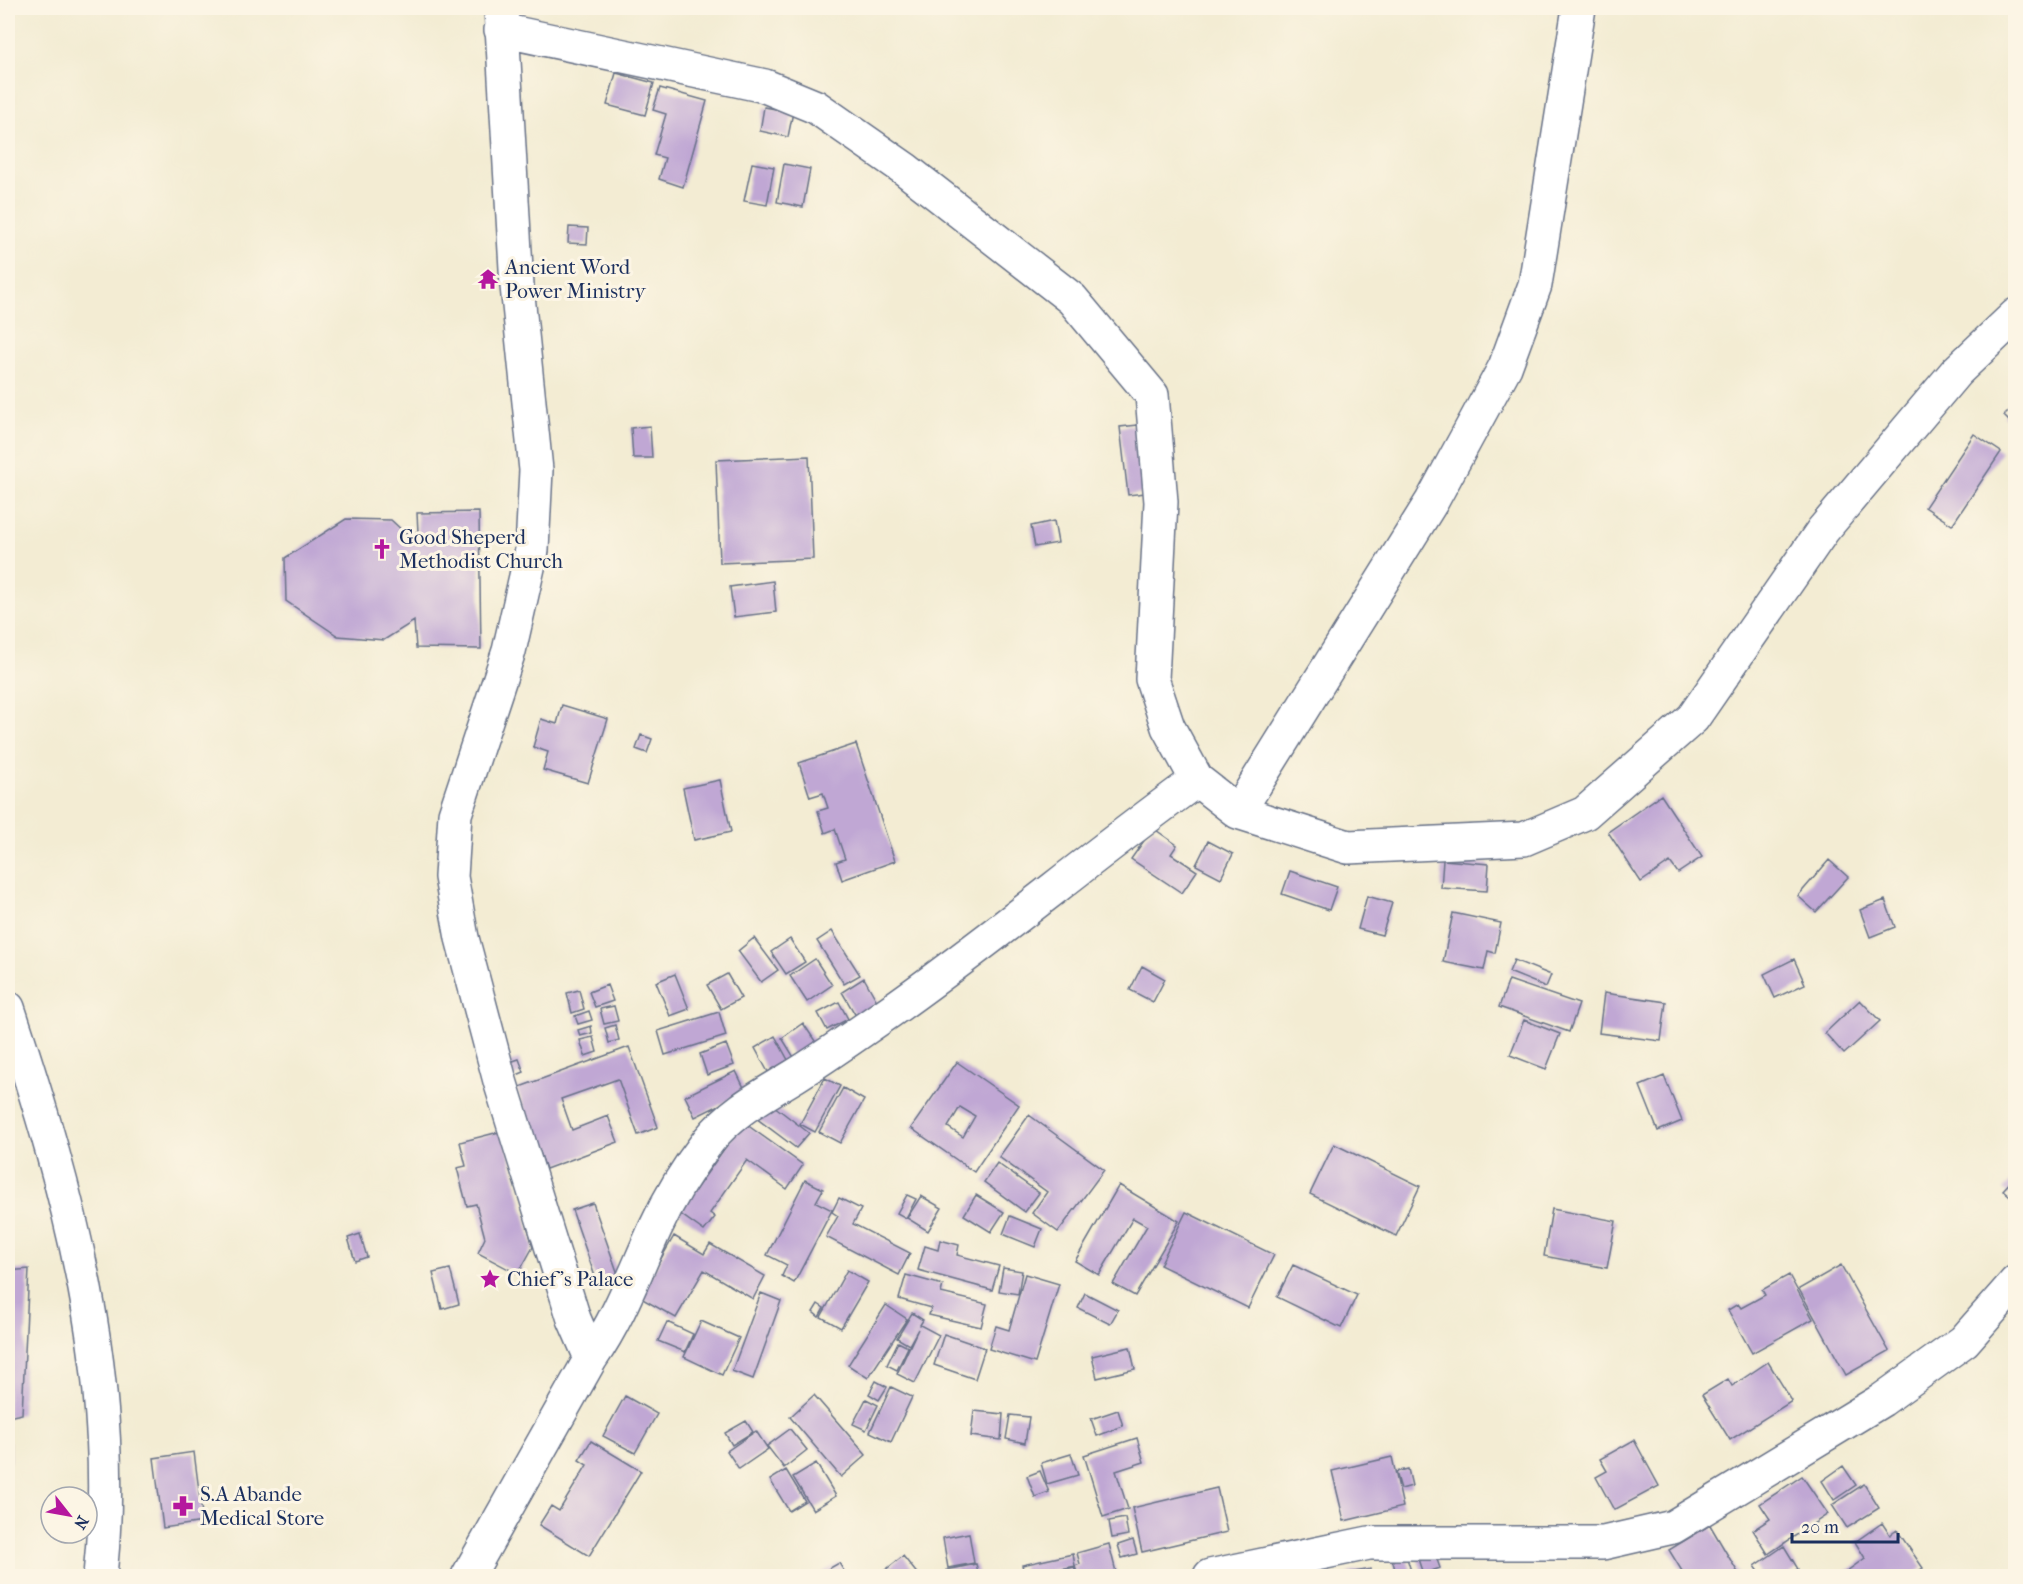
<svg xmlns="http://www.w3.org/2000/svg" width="2023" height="1584" font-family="'IM FELL French Canon',serif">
<rect width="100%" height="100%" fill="#fcf5e5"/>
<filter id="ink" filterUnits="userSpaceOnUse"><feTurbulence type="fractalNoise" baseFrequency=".0167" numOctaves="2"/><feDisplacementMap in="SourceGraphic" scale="12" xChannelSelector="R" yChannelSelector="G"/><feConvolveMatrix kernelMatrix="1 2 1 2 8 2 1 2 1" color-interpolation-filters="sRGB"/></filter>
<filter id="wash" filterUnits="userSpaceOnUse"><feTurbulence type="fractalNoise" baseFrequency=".008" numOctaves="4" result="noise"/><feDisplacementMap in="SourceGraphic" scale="24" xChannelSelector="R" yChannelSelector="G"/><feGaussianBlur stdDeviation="1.35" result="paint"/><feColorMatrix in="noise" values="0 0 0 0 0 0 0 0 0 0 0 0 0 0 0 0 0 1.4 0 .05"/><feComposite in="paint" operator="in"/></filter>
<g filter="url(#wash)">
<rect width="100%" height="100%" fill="#f3ecd3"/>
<g id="blocks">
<path fill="#c0a7d4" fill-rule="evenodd" d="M 616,73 L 654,83 L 645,115 L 607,105 Z
M 660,88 L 707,101 L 683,187 L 659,179 L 665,158 L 654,155 L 666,114 L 653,110 Z
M 764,107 L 793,112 L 788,137 L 760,131 Z
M 752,163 L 774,167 L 767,205 L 744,201 Z
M 784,164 L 810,169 L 803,207 L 777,202 Z
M 569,227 L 588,228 L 587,244 L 568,243 Z
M 2016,404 L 2016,428 L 2004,416 Z
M 1147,424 L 1154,492 L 1128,495 L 1120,427 Z
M 650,426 L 652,458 L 633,458 L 631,428 Z
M 1974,434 L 2001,452 L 1952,525 L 1925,507 Z
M 809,456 L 813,559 L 720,563 L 716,460 Z
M 479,512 L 481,649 L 416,648 L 414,621 L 384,640 L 338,636 L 286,601 L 285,558 L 346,519 L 391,520 L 405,533 L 418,532 L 417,513 Z
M 1054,521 L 1058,543 L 1035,547 L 1031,526 Z
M 773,581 L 776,612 L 734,617 L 730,587 Z
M 562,705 L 608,719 L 588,783 L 543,770 L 548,752 L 533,747 L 541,719 L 557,724 Z
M 641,735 L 652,739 L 647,753 L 636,749 Z
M 856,744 L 895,861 L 842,880 L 836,862 L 845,859 L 835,829 L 825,833 L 818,811 L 828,808 L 823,793 L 810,797 L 799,763 Z
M 720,780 L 731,832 L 694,840 L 683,788 Z
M 1661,795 L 1702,857 L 1678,873 L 1670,862 L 1641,882 L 1608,832 Z
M 1153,828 L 1177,845 L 1171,854 L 1197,871 L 1182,893 L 1131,859 Z
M 1208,841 L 1233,854 L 1221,878 L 1196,865 Z
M 1443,860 L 1489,864 L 1487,891 L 1441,888 Z
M 1829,860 L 1848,877 L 1816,912 L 1798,896 Z
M 1290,871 L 1337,887 L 1329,910 L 1282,894 Z
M 1367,896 L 1392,903 L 1382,935 L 1358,929 Z
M 1885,900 L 1895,927 L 1870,937 L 1860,910 Z
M 1453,913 L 1501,923 L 1495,953 L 1488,951 L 1484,970 L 1443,962 Z
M 832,931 L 860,975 L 844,984 L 817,941 Z
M 754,938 L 778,970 L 761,982 L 738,951 Z
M 790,939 L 805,962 L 786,974 L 771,952 Z
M 815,959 L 832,985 L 807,1002 L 790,976 Z
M 1794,959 L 1805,984 L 1775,998 L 1764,974 Z
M 1514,960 L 1551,975 L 1546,987 L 1509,972 Z
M 1142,966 L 1165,979 L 1153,1002 L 1130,990 Z
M 675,974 L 689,1009 L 670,1016 L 656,982 Z
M 727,974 L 741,998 L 721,1009 L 707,985 Z
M 864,978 L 878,1003 L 856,1016 L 842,992 Z
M 1509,980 L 1579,1004 L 1569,1032 L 1499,1007 Z
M 607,985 L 613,1001 L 595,1007 L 589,992 Z
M 579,990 L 584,1009 L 572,1013 L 567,993 Z
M 1604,993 L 1666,1002 L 1661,1041 L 1599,1033 Z
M 1860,1000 L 1880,1021 L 1844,1054 L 1825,1033 Z
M 839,1002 L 848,1019 L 827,1030 L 818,1013 Z
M 614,1006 L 618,1021 L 604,1024 L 600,1009 Z
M 589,1011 L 592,1020 L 578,1024 L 575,1016 Z
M 719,1012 L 726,1036 L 665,1055 L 658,1031 Z
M 1524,1020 L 1560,1034 L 1546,1069 L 1510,1055 Z
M 803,1023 L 817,1044 L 795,1059 L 782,1038 Z
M 615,1025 L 619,1040 L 609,1043 L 605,1028 Z
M 591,1026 L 592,1033 L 580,1036 L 578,1030 Z
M 775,1036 L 788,1060 L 768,1072 L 755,1048 Z
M 593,1037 L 597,1052 L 585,1056 L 580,1040 Z
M 726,1044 L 734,1065 L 707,1075 L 700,1054 Z
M 629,1047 L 658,1127 L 638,1135 L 618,1079 L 561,1099 L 572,1130 L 608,1116 L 618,1142 L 546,1169 L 517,1088 Z
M 519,1059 L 524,1072 L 512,1077 L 507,1063 Z
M 957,1062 L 1019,1105 L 974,1172 L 911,1128 ZM 960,1107 L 975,1116 L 963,1137 L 948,1127 Z
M 736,1071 L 746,1092 L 695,1117 L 685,1096 Z
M 1664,1076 L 1682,1121 L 1658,1131 L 1640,1086 Z
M 825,1078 L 840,1086 L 815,1132 L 800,1124 Z
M 843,1088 L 864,1100 L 840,1143 L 819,1132 Z
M 765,1099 L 809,1133 L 796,1148 L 752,1115 Z
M 1029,1115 L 1104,1170 L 1058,1232 L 1032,1213 L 1047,1192 L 999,1157 Z
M 743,1122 L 803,1165 L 787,1189 L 747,1160 L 710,1213 L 715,1217 L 704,1231 L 679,1213 Z
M 503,1131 L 533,1247 L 518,1274 L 478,1253 L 485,1238 L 476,1204 L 467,1206 L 457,1168 L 466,1166 L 460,1142 Z
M 1334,1144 L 1420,1186 L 1396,1236 L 1310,1194 Z
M 997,1163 L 1039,1193 L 1025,1212 L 984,1182 Z
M 2016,1176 L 2016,1201 L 2003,1190 Z
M 805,1180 L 823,1189 L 816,1202 L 832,1210 L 794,1283 L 782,1276 L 787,1265 L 767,1255 Z
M 1119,1185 L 1179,1221 L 1135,1296 L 1113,1284 L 1147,1226 L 1133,1218 L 1099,1275 L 1075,1261 Z
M 907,1195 L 916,1199 L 906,1218 L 897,1213 Z
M 976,1195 L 1004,1212 L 991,1232 L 964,1215 Z
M 921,1196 L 942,1208 L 928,1231 L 907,1218 Z
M 839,1198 L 861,1209 L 853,1224 L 910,1253 L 899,1275 L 826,1237 L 838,1216 L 832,1212 Z
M 593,1203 L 620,1280 L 599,1288 L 572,1210 Z
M 1552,1209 L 1616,1221 L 1607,1268 L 1544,1256 Z
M 1186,1212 L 1274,1255 L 1248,1308 L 1160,1265 Z
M 1010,1216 L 1042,1229 L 1035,1247 L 1003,1234 Z
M 360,1234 L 367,1257 L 355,1261 L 348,1238 Z
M 674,1236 L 704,1254 L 710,1244 L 765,1276 L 753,1299 L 704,1270 L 676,1318 L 639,1297 Z
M 940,1240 L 959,1245 L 957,1255 L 999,1266 L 992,1290 L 918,1270 L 925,1246 L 938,1250 Z
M 1293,1265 L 1357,1295 L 1341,1328 L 1277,1297 Z
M 1841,1265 L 1889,1351 L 1846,1375 L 1799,1289 Z
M 1003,1268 L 1022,1271 L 1018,1294 L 999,1291 Z
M 29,1269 L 22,1414 L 8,1417 L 8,1271 Z
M 450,1269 L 459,1304 L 442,1309 L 433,1273 Z
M 847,1270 L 868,1282 L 841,1328 L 821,1317 Z
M 1025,1274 L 1059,1284 L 1035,1363 L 989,1349 L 996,1326 L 1009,1330 Z
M 906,1275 L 943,1285 L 941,1293 L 987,1304 L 981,1327 L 929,1315 L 931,1308 L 899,1299 Z
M 1789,1275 L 1813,1319 L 1752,1353 L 1728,1310 L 1738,1304 L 1741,1308 L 1765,1295 L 1762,1290 Z
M 761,1293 L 781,1301 L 753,1379 L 732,1371 Z
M 1085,1293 L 1118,1310 L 1110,1324 L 1078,1308 Z
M 818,1304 L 824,1308 L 819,1317 L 813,1312 Z
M 886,1305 L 907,1319 L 868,1378 L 848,1365 Z
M 912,1313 L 923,1320 L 920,1325 L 939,1335 L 915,1383 L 897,1374 L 918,1329 L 909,1345 L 897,1338 Z
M 701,1321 L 739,1338 L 722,1375 L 684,1357 Z
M 667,1322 L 693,1334 L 685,1352 L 658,1341 Z
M 944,1334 L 985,1348 L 975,1379 L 934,1365 Z
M 898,1342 L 908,1347 L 897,1370 L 887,1365 Z
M 1130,1347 L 1135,1369 L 1097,1378 L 1092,1356 Z
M 1768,1362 L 1792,1401 L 1730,1440 L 1702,1395 L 1728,1379 L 1732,1386 Z
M 876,1381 L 887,1387 L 879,1400 L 869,1394 Z
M 891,1387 L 912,1397 L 891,1442 L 870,1432 Z
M 814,1395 L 866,1455 L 841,1477 L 790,1417 Z
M 625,1396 L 657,1414 L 635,1453 L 603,1436 Z
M 866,1399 L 878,1405 L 866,1430 L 853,1424 Z
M 1118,1410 L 1123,1426 L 1097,1436 L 1091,1419 Z
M 974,1411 L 1003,1414 L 1001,1440 L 971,1436 Z
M 1010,1415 L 1029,1417 L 1025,1443 L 1006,1439 Z
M 746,1421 L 753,1432 L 732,1445 L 725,1433 Z
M 790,1429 L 807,1450 L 784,1468 L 767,1446 Z
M 756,1431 L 768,1449 L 739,1469 L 727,1451 Z
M 1137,1438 L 1144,1462 L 1116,1471 L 1128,1509 L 1103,1517 L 1084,1455 Z
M 1634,1440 L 1659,1486 L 1614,1510 L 1596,1477 L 1607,1471 L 1600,1459 Z
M 591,1441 L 641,1471 L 589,1556 L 539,1525 L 551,1506 L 559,1511 L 587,1465 L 579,1460 Z
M 8,1442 L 10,1442 L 11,1462 L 8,1462 Z
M 194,1452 L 203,1522 L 163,1528 L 154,1458 Z
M 1071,1454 L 1078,1475 L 1047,1484 L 1041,1463 Z
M 1392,1457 L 1403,1507 L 1344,1521 L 1332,1471 Z
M 816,1463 L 836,1496 L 813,1510 L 793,1477 Z
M 1843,1466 L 1856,1485 L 1834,1500 L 1822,1481 Z
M 1408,1469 L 1412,1486 L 1401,1489 L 1396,1472 Z
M 786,1470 L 805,1501 L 789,1511 L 770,1480 Z
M 1040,1471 L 1049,1492 L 1035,1497 L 1027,1476 Z
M 1802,1476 L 1828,1514 L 1768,1554 L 1753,1530 L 1770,1519 L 1760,1504 Z
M 1864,1484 L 1879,1508 L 1847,1528 L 1832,1505 Z
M 1217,1488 L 1227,1532 L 1142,1552 L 1132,1508 Z
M 1125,1518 L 1128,1535 L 1112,1538 L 1109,1521 Z
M 1882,1523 L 1890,1535 L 1897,1530 L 1923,1568 L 1911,1576 L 1840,1576 L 1865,1558 L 1855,1542 Z
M 1710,1525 L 1740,1576 L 1685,1576 L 1669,1550 Z
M 969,1533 L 974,1563 L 948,1568 L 943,1538 Z
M 1133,1540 L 1137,1554 L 1122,1558 L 1118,1545 Z
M 1109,1544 L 1117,1576 L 1078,1576 L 1075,1566 L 1025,1576 L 1022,1565 L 1073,1554 L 1075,1566 L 1080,1564 L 1077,1553 Z
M 1784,1546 L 1798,1569 L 1786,1576 L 1762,1576 L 1755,1566 Z
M 1434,1551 L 1440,1568 L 1423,1574 L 1417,1556 Z
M 1406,1555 L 1412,1574 L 1397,1576 L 1392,1559 Z
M 903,1556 L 919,1576 L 880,1576 L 879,1575 Z
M 839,1563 L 847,1576 L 816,1576 Z
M 976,1564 L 979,1576 L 949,1576 L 947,1570 Z
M 1074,1567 L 1077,1576 L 1041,1576 Z
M 1371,1569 L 1372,1576 L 1349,1576 L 1348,1573 Z"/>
</g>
</g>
<g filter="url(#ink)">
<use href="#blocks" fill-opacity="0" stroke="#677187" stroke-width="1.5"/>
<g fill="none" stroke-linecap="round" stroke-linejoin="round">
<g stroke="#677187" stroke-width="36">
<path id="minor" d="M 501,30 L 765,86 L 816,107 L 905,169 L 1072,299 L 1152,395 L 1161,502 L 1152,679 L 1168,727 L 1197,780 L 1238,812 L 1348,847 L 1524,839 L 1585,813 L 1693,718 L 1823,530 L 1956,372 L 2016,315
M 1238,812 L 1432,501 L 1505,367 L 1535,285 L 1579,8
M 8,1008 C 69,1193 121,1379 100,1576
M 591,1358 C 619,1318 635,1273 655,1229 C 669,1198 689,1166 709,1140 C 733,1110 764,1095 796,1075 C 825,1057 853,1037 882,1017 C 990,942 1090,857 1197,780
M 468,1576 L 591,1358 L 574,1319 L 500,1081 L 462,938 L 451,877 L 455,814 L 509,651 L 532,550 L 536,470 L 517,286 L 501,9
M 1210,1576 L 1369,1543 L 1603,1543 L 1673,1527 L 1882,1400 L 1964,1341 L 2016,1282"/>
</g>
<use href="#minor" stroke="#fff" stroke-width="33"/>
</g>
</g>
<defs>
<g id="temple-bare" transform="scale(1.62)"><path d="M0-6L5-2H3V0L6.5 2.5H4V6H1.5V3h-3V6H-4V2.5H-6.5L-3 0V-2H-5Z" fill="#b5179e" stroke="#fcf5e5" stroke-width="2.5" paint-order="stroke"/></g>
<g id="church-bare" transform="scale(1.62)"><path d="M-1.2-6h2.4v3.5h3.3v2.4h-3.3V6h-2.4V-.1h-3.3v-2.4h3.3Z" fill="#b5179e" stroke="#fcf5e5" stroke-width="2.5" paint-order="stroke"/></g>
<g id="sight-bare" transform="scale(1.62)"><path d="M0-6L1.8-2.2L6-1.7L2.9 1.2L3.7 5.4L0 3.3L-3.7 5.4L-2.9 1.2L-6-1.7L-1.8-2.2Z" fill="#b5179e" stroke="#fcf5e5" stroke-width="2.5" paint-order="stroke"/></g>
<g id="pharmacy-bare" transform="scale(1.62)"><path d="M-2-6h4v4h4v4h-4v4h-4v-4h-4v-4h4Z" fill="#b5179e" stroke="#fcf5e5" stroke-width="2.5" paint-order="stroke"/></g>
</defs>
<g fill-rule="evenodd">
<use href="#temple-bare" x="488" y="279"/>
<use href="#church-bare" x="382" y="549"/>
<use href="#sight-bare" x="490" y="1279"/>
<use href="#pharmacy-bare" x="183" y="1506"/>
</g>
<g text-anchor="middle" stroke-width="6" stroke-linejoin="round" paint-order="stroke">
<g font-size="21" fill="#1b2f5e" stroke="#fcf5e5" text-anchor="start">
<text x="505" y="274">Ancient Word<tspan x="505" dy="24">Power Ministry</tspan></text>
<text x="399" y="544">Good Sheperd<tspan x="399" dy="24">Methodist Church</tspan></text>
<text x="507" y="1286">Chief's Palace</text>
<text x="200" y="1501">S.A Abande<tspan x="200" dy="24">Medical Store</tspan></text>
</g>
</g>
<rect width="2023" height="1584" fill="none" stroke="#fcf5e5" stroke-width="30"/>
<g transform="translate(69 1515) rotate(121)"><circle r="28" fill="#fcf5e5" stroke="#a2a6af" stroke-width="1.5"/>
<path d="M0-4.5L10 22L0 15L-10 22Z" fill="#b5179e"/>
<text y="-9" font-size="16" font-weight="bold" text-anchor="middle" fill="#1b2f5e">N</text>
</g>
<path d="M1792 1533v9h106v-9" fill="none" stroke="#1b2f5e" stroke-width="3"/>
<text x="1801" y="1533" font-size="18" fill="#1b2f5e" stroke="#fcf5e5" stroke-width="4.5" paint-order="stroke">20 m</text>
</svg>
